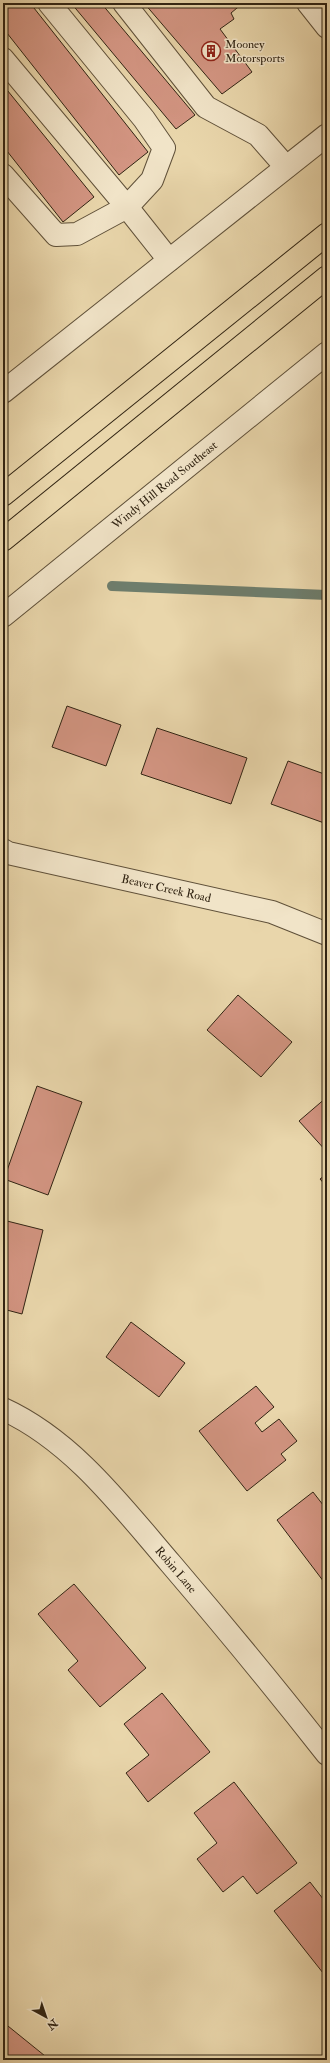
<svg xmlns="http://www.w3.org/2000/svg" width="330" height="2063" font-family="'IM FELL Double Pica',serif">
<rect width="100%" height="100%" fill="#e9d6ab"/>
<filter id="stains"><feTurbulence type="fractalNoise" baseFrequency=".005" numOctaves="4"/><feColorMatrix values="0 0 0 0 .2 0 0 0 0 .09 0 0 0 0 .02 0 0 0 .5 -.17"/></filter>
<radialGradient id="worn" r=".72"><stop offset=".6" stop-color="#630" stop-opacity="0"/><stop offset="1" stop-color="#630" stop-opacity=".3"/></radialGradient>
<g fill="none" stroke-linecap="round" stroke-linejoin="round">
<path stroke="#6e7d6c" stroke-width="10" d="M 112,586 L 327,595"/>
</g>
<path fill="#d39582" stroke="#312413" d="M 3,3 L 30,3 L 148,152 L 119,175 L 3,28 Z
M 71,3 L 101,3 L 195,115 L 176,129 Z
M 144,3 L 243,3 L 231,13 L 234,19 L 220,29 L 252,72 L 222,94 Z
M 3,85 L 94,197 L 63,222 L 3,146 Z
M 67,706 L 121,725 L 106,766 L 52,747 Z
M 157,728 L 247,758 L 231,804 L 141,774 Z
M 288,761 L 327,775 L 327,824 L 271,804 Z
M 238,995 L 292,1042 L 261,1077 L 207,1030 Z
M 37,1086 L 82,1102 L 48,1195 L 4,1179 Z
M 327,1097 L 327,1152 L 299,1121 Z
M 327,1174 L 327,1187 L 320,1179 Z
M 3,1220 L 43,1230 L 22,1314 L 3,1309 Z
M 131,1322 L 185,1363 L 159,1397 L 106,1357 Z
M 256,1386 L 274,1407 L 255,1423 L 262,1432 L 279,1419 L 297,1441 L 281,1454 L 286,1460 L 247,1491 L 199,1431 Z
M 313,1492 L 327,1510 L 327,1580 L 324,1582 L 277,1520 Z
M 74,1584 L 146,1668 L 100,1707 L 68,1670 L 78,1661 L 38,1614 Z
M 162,1693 L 210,1752 L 148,1802 L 126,1773 L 149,1755 L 124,1724 Z
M 234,1782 L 297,1863 L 257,1894 L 243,1876 L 223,1892 L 197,1859 L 217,1843 L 194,1813 Z
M 310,1882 L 327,1904 L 327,1978 L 274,1911 Z
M 3,2022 L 50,2060 L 3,2060 Z"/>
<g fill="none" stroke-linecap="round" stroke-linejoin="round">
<g stroke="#5f5039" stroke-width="24">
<g id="minor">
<path d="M 124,3 L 206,107 L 258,135 L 286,167"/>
<path d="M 308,3 L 327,27"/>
<path d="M 3,59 L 127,207 L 152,180 L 164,148 L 144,119 L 49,3"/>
<path d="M 3,175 L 56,235 L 77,234 L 127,207 L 169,260"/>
<path d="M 3,392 L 327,135"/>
<path id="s1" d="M 3,616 L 327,353"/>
<path id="s2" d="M 3,850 L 8,853 L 272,912 L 327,934"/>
<path id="s3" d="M 3,1409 C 73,1441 122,1507 171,1564 C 224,1626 276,1689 327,1754"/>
</g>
</g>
<g stroke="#312413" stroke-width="24">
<path id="major" d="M 3,495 L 327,234
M 3,540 L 327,277"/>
</g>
<use href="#minor" stroke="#f1e4c8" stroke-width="22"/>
<use href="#major" stroke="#e9d6ab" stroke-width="22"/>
</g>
<defs>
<g id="building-ring" transform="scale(1)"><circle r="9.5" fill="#f1e4c8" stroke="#8f2418" stroke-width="1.5"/><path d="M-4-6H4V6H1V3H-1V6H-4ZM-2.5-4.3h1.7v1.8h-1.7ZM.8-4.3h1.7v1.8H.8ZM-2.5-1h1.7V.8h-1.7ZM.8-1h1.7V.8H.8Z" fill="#8f2418"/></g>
</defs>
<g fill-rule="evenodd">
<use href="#building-ring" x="211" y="51"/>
</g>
<g text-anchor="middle" stroke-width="3" stroke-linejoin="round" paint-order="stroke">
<g font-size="12" fill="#312413" stroke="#f1e4c8" text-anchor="start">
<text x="225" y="48">Mooney<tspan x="225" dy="14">Motorsports</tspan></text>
</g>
<g font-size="12" fill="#312413" stroke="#f1e4c8">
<text dy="4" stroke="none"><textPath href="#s1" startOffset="208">Windy Hill Road Southeast</textPath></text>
<text dy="4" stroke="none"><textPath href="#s2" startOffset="168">Beaver Creek Road</textPath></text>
<text dy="4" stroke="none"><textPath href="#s3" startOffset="238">Robin Lane</textPath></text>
</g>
</g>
<rect width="330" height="2063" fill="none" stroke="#e9d6ab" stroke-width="16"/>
<rect x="4" y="4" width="322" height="2055" fill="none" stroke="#312413" stroke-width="2"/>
<rect x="8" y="8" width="314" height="2047" fill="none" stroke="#312413"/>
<g transform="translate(46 2017) rotate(140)" stroke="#f1e4c8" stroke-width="3" paint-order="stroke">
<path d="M0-3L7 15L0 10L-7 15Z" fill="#312413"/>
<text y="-6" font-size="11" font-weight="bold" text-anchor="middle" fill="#312413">N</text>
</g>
<rect width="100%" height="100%" filter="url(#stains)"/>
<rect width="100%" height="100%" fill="url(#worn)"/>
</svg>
